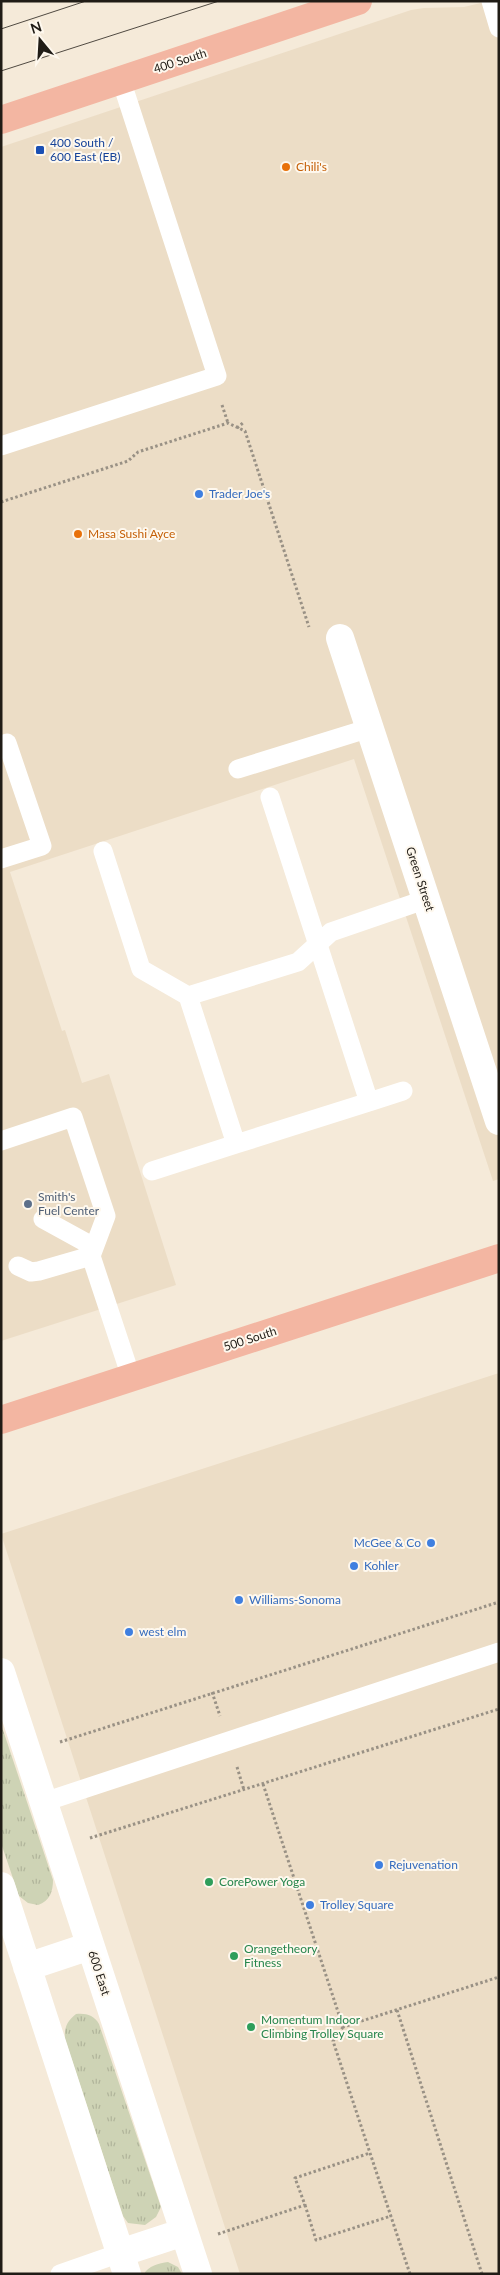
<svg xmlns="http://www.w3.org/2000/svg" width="500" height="2275" font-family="Lato,sans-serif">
<defs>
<pattern id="grass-tufts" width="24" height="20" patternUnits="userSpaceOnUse" patternTransform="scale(1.25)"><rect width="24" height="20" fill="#ced3b5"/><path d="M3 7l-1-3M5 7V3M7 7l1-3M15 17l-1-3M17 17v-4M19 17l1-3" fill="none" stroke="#b1b59b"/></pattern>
</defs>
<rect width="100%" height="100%" fill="#f5ead9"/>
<path fill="#ecddc6" d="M 489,1 L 499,1 L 499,1179 L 493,1181 L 354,759 L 10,872 L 62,1031 L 65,1030 L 82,1083 L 109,1074 L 176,1285 L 1,1341 L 1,147 L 411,10 L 424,8 L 464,7 Z
M 499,1373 L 499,2274 L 240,2274 L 1,1534 Z"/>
<path fill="url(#grass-tufts)" d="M 1,1724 L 53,1880 C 53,1891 50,1901 38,1905 L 28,1903 L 19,1896 L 1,1843 Z
M 76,2014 C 86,2013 94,2015 99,2024 L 161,2207 L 156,2217 L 145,2225 L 128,2223 L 123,2216 L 65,2039 C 64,2028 67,2021 76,2014 Z
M 168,2262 L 178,2267 L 182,2274 L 144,2274 C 148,2266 159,2263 168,2262 Z"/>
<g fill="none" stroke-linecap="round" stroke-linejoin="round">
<path stroke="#999185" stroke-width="3" stroke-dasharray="2.5 2.5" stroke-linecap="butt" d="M 222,405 L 228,423
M 237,428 L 244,422
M 1,502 L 128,461 L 138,452 L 228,423 L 245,431 L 309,627
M 212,1692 L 220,1716
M 60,1742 L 499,1602
M 237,1767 L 244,1790
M 263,1784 L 343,2027 L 499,1977
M 90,1838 L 499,1709
M 397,2010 L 482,2274
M 343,2027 L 333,2041 L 410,2274
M 305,2205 L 316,2240 L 391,2216
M 218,2234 L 305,2205 L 295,2178 L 370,2153"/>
<path stroke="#fff" stroke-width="19" d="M 491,1 L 499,28
M 1,446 L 217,376 L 121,80
M 238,769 L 370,728
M 270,797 L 369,1102 L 236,1144 L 188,996 L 298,962 L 331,932 L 427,899
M 103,851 L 141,969 L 188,996
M 1,859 L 42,846 L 7,743
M 369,1102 L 403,1091
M 1,1141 L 73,1117 L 106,1216 L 91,1256 L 131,1377
M 152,1171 L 236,1144
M 43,1219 L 94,1247
M 18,1266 L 31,1272 L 39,1271 L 91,1256
M 44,1802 L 499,1652
M 60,2274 L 120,2253"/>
<path stroke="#fff" stroke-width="28" d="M 340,638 L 499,1121
M 1,1672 L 198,2274
M 1,1886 L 127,2274
M 27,1967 L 90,1946
M 120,2253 L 184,2232"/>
<path stroke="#f3b6a2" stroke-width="28" d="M 1,120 L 358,1
M 1,1420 L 499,1258"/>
<path stroke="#504a42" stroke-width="1" d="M 1,29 L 86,1
M 1,71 L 219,1"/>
</g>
<rect fill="#1a4fb4" stroke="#fef8ee" stroke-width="2" x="35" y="145" width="10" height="10" rx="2.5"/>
<g fill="#e8710a" stroke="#fef8ee" stroke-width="2">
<circle cx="286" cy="167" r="5"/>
<circle cx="78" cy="534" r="5"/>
</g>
<g fill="#3f7fe0" stroke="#fef8ee" stroke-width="2">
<circle cx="199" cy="494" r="5"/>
<circle cx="431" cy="1543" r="5"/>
<circle cx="354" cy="1566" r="5"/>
<circle cx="239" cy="1600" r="5"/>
<circle cx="129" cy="1632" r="5"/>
<circle cx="379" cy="1865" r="5"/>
<circle cx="310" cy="1905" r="5"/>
</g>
<circle fill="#5c6f8a" stroke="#fef8ee" stroke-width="2" cx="28" cy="1204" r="5"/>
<g fill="#2e9e5b" stroke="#fef8ee" stroke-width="2">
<circle cx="209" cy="1882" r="5"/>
<circle cx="234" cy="1956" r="5"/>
<circle cx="251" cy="2027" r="5"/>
</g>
<g text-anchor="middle" stroke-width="4" stroke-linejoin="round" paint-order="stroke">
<g font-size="12" fill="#201c16" stroke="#fef8ee">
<text transform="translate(180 61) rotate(-18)" y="4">400 South</text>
<text transform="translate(420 879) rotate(72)" y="4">Green Street</text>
<text transform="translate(250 1339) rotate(-18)" y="4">500 South</text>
<text transform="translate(99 1973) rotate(72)" y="4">600 East</text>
</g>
<g font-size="12" fill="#164399" stroke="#fef8ee" text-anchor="start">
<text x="50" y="147">400 South /<tspan x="50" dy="14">600 East (EB)</tspan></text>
</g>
<g font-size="12" fill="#c56008" stroke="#fef8ee" text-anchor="start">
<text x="296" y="171">Chili's</text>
<text x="88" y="538">Masa Sushi Ayce</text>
</g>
<g font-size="12" fill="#366cbe" stroke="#fef8ee" text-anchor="start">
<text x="209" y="498">Trader Joe's</text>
<text x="421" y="1547" text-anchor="end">McGee &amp; Co</text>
<text x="364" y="1570">Kohler</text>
<text x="249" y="1604">Williams-Sonoma</text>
<text x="139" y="1636">west elm</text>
<text x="389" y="1869">Rejuvenation</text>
<text x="320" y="1909">Trolley Square</text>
</g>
<g font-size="12" fill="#4e5e75" stroke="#fef8ee" text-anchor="start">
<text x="38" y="1201">Smith's<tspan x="38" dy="14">Fuel Center</tspan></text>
</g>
<g font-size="12" fill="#27864d" stroke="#fef8ee" text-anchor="start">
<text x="219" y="1886">CorePower Yoga</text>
<text x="244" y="1953">Orangetheory<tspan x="244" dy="14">Fitness</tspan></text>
<text x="261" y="2024">Momentum Indoor<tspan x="261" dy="14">Climbing Trolley Square</tspan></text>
</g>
</g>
<rect width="500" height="2275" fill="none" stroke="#201c16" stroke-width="5"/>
<g transform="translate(40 40) rotate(342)" stroke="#fef8ee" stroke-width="4" paint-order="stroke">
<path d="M0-4L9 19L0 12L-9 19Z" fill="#201c16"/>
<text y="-8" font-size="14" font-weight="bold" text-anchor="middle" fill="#201c16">N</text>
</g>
</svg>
